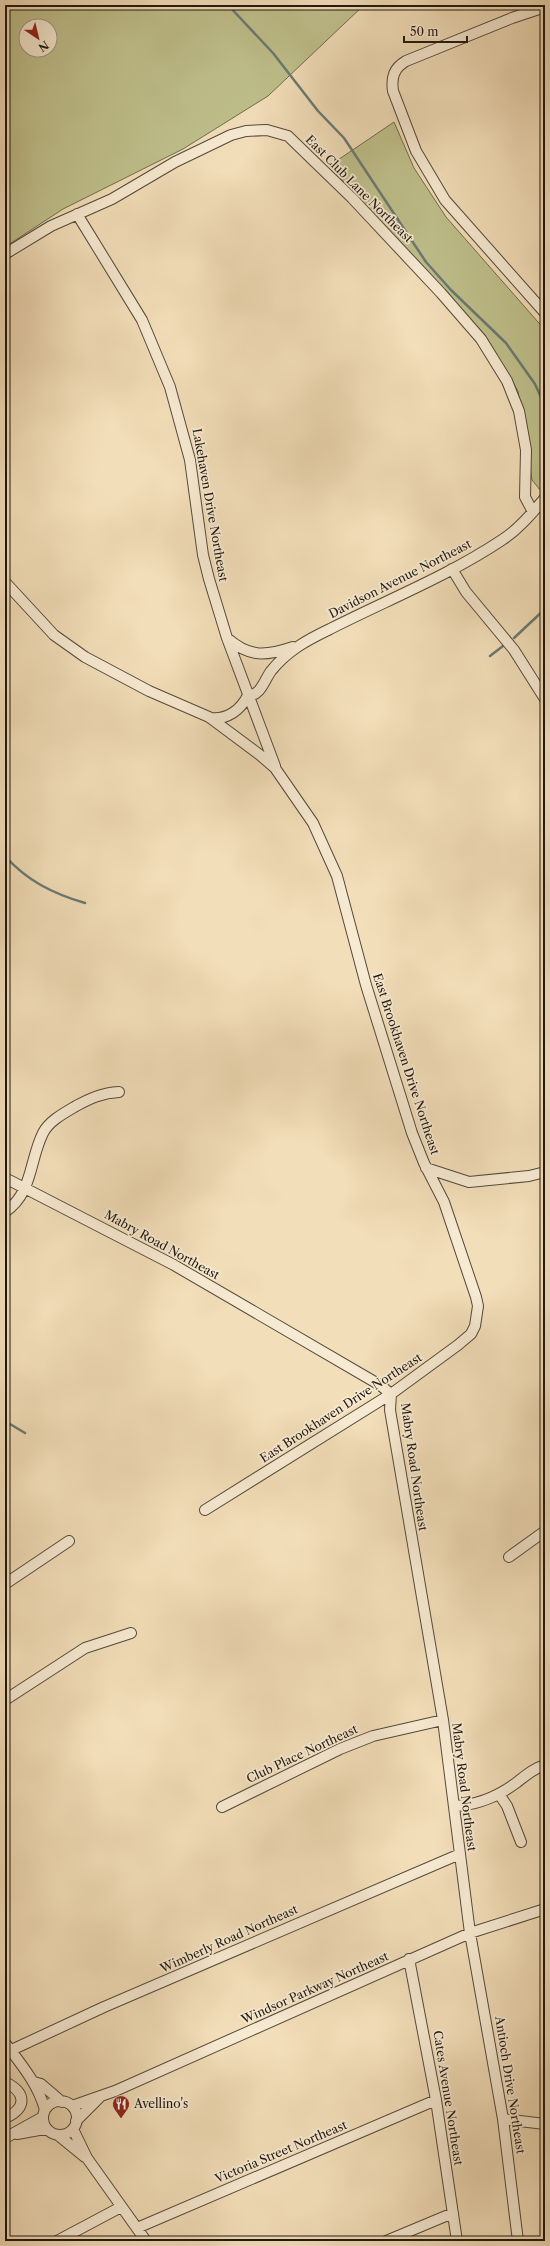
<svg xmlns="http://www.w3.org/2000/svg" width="550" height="2246" font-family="'Libre Caslon Text',serif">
<rect width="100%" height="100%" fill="#f2deb9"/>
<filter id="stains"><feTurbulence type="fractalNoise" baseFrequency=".005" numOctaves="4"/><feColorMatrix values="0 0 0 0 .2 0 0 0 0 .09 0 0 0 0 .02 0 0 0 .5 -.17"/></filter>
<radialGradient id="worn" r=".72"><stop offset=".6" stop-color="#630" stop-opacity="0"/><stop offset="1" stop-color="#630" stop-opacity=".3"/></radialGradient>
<path fill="#bfc08c" stroke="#706c4e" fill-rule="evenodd" d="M 5,5 L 364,5 L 268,96 L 183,149 L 63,209 L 5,247 ZM 26,26 L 50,26 L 50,50 L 26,50 Z
M 394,122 L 414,168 L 446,217 L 545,330 L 545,496 L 532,480 L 518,391 L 485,335 L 329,166 Z"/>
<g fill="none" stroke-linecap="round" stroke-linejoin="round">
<path stroke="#6b7a74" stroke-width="2.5" d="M 228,5 L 273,53 L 318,111 L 344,138 L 426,262 L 451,290 L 506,343 L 535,384 L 545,406
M 545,482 L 545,483
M 514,638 L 545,609
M 490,656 L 503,646
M 5,856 C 27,881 54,894 85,903
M 5,1421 L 25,1433"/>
<g stroke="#544a3a" stroke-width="12">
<path id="minor" d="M 545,7 L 512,18 L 406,61 C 394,68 391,77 393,91 L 416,151 L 445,200 L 545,313
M 77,214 L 142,320 L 170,387 L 190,460 L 203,555 L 209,579 L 227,638 L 275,766
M 5,254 L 51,226 L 112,199 L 175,162 L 231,135 L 246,131 L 267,130 L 288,136 L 352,198 L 441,293 L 481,339 L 507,381 L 519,411 L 526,450 L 525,497 L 533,512
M 452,569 L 466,592 L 514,650 L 545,699
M 5,582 L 54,635 L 85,657 L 149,691 L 209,717 L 260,755 L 275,768 L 313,823 L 337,876 L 366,985 L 412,1133 L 424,1163 L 444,1202 L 476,1297 L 478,1306 L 475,1326 L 471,1334 L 458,1345 L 391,1394 L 205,1510
M 227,638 C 250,658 266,656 293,647
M 248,695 C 260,697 265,679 271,671 C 287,651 307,640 330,629 C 387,600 448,576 502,540 C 519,529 532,513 545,498
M 210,718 C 227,720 241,710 248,695
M 426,1168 L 469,1182 L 529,1176 L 545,1172
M 5,1178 L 174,1265 L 380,1385 L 391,1394
M 5,1212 C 33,1193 29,1161 43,1133 C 49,1121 64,1113 76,1106 C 91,1098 102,1093 119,1092
M 391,1394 L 390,1410 L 443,1720 L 470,1933 L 503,2119 L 518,2241
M 509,1557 L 545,1531
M 5,1584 L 69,1541
M 5,1700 L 85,1648 L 131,1633
M 499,1794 L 507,1806 L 521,1842
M 454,1806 C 478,1805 497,1797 516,1783 C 525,1776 534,1768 545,1765
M 222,1807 L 340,1749 L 373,1736 L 443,1720
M 409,1959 L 436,2100 L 457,2241
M 5,2043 C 21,2064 38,2084 45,2110
M 5,2053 L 104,2007 L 460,1854
M 5,2082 C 27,2093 27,2108 5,2118
M 34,2082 L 41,2084 L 62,2102
M43 2118a17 17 0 1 1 34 0a17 17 0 1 1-34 0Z
M 72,2106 L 115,2091 L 470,1933 L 545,1909
M 503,2119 L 545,2124
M 76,2121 L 99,2098
M 73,2129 L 87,2158 L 146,2241
M 17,2134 L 39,2130 L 48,2130
M 58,2135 L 85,2157
M 5,2138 L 43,2117
M 137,2228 L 436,2100
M 57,2241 L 121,2207
M 386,2241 L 453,2213"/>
</g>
<use href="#minor" stroke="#f7ead2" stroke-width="10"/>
</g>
<defs>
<g id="restaurant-pin" transform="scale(0.9)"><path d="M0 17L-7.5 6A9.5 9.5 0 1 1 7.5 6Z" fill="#8f2418" stroke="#f7ead2"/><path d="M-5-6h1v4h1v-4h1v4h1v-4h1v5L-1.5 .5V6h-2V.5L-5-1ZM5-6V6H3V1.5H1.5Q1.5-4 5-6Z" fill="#fff"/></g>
</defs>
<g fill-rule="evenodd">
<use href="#restaurant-pin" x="121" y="2104"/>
</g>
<g text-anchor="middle" stroke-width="3.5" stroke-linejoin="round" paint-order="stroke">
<g font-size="12" fill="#20180f" stroke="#f7ead2">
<text transform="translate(359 189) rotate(45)" y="4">East Club Lane Northeast</text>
<text transform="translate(210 505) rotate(80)" y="4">Lakehaven Drive Northeast</text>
<text transform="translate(400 579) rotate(-27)" y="4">Davidson Avenue Northeast</text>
<text transform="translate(406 1064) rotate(72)" y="4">East Brookhaven Drive Northeast</text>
<text transform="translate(162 1245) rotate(29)" y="4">Mabry Road Northeast</text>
<text transform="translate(341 1408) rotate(-33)" y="4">East Brookhaven Drive Northeast</text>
<text transform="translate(414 1467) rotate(82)" y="4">Mabry Road Northeast</text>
<text transform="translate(302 1754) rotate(-25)" y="4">Club Place Northeast</text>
<text transform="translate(464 1787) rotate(83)" y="4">Mabry Road Northeast</text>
<text transform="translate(229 1939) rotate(-24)" y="4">Wimberly Road Northeast</text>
<text transform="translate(315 1988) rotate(-24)" y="4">Windsor Parkway Northeast</text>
<text transform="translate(510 2085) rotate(81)" y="4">Antioch Drive Northeast</text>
<text transform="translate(448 2098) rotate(81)" y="4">Cates Avenue Northeast</text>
<text transform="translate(281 2152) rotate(-23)" y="4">Victoria Street Northeast</text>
</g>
<g font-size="12" fill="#20180f" stroke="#f7ead2" text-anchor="start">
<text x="134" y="2108">Avellino's</text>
</g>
</g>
<rect width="550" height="2246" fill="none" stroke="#f2deb9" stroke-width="20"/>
<rect x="6" y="6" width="538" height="2234" fill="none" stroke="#20180f" stroke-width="2"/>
<rect x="10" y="10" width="530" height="2226" fill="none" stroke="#20180f"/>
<g transform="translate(38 38) rotate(145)"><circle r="19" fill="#f7ead2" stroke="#a19684"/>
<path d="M0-3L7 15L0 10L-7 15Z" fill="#8f2418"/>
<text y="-6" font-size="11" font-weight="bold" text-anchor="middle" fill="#20180f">N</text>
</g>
<path d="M404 36v6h63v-6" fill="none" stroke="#20180f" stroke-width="2"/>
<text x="410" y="36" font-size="12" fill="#20180f" stroke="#f7ead2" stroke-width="3" paint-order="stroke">50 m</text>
<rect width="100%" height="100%" filter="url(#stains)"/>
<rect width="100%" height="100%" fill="url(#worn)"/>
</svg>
